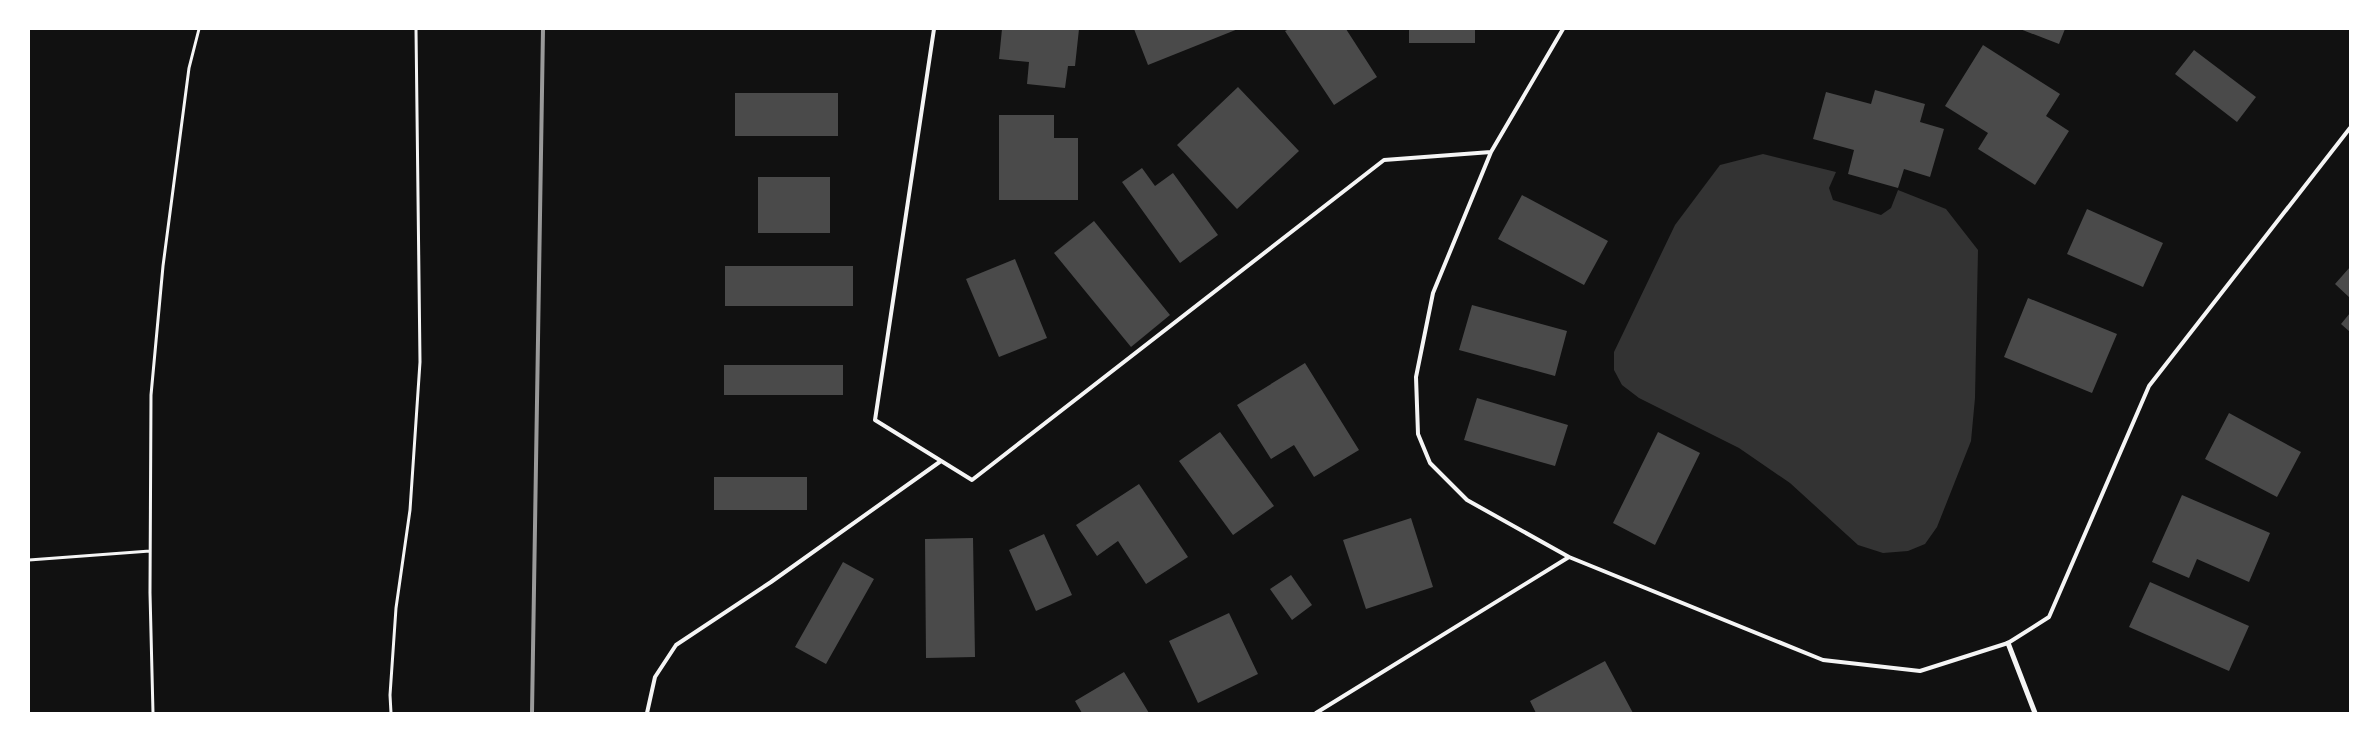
<svg xmlns="http://www.w3.org/2000/svg" width="2379" height="742" font-family="Manrope,sans-serif">
<rect width="100%" height="100%" fill="#111"/>
<path fill="#333" d="M 1763,154 L 1836,172 L 1829,188 L 1833,200 L 1881,215 L 1891,208 L 1898,190 L 1946,209 L 1978,250 L 1975,398 L 1971,441 L 1937,527 L 1925,544 L 1908,551 L 1883,553 L 1858,545 L 1790,483 L 1739,448 L 1639,398 L 1622,385 L 1614,370 L 1614,352 L 1675,225 L 1720,165 Z"/>
<path fill="#4a4a4a" d="M 1002,29 L 1079,29 L 1075,66 L 1068,66 L 1065,88 L 1027,84 L 1029,62 L 999,59 Z
M 1134,29 L 1238,29 L 1148,65 Z
M 1289,29 L 1346,29 L 1377,77 L 1334,105 L 1285,31 Z
M 1409,29 L 1475,29 L 1475,43 L 1409,43 Z
M 2020,29 L 2065,29 L 2059,44 Z
M 1983,45 L 2060,94 L 2046,116 L 2069,131 L 2035,185 L 1978,149 L 1988,133 L 1945,106 Z
M 2194,50 L 2256,97 L 2237,122 L 2175,74 Z
M 1238,87 L 1299,151 L 1237,209 L 1177,145 Z
M 1875,90 L 1925,104 L 1920,122 L 1944,129 L 1930,177 L 1904,169 L 1898,188 L 1848,174 L 1854,150 L 1813,139 L 1826,92 L 1871,104 Z
M 735,93 L 838,93 L 838,136 L 735,136 Z
M 999,115 L 1054,115 L 1054,138 L 1078,138 L 1078,200 L 999,200 Z
M 1142,168 L 1155,186 L 1173,173 L 1218,235 L 1180,263 L 1122,182 Z
M 758,177 L 830,177 L 830,233 L 758,233 Z
M 1522,195 L 1608,241 L 1584,285 L 1498,239 Z
M 2087,209 L 2163,243 L 2143,287 L 2067,254 Z
M 1094,221 L 1170,315 L 1131,347 L 1054,253 Z
M 1015,259 L 1047,338 L 999,357 L 966,279 Z
M 725,266 L 853,266 L 853,306 L 725,306 Z
M 2350,267 L 2350,298 L 2335,284 Z
M 2028,298 L 2117,334 L 2092,393 L 2004,357 Z
M 1472,305 L 1567,331 L 1555,376 L 1459,350 Z
M 2350,313 L 2350,332 L 2341,324 Z
M 1305,363 L 1359,450 L 1314,477 L 1294,445 L 1271,459 L 1237,405 Z
M 724,365 L 843,365 L 843,395 L 724,395 Z
M 1477,398 L 1568,425 L 1555,466 L 1464,440 Z
M 2229,413 L 2301,452 L 2277,497 L 2205,459 Z
M 1220,432 L 1274,506 L 1233,535 L 1179,461 Z
M 1658,432 L 1700,453 L 1655,545 L 1613,523 Z
M 714,477 L 807,477 L 807,510 L 714,510 Z
M 1139,484 L 1188,557 L 1146,584 L 1118,541 L 1097,556 L 1076,525 Z
M 2182,495 L 2270,533 L 2249,582 L 2197,559 L 2189,578 L 2152,562 Z
M 1411,518 L 1433,587 L 1366,609 L 1343,540 Z
M 1044,534 L 1072,595 L 1036,611 L 1009,550 Z
M 973,538 L 975,657 L 926,658 L 925,539 Z
M 843,562 L 874,579 L 826,664 L 795,647 Z
M 1291,575 L 1312,605 L 1292,620 L 1270,589 Z
M 2150,582 L 2249,626 L 2229,671 L 2129,627 Z
M 1229,613 L 1258,674 L 1198,703 L 1169,641 Z
M 1605,661 L 1633,713 L 1536,713 L 1530,701 Z
M 1124,672 L 1149,713 L 1082,713 L 1075,701 Z"/>
<g fill="none" stroke-linecap="round" stroke-linejoin="round">
<path stroke="#f5f5f5" stroke-width="3" d="M 29,560 L 150,551
M 153,713 L 150,593 L 151,395 L 163,266 L 189,68 L 199,29
M 391,713 L 390,695 L 396,608 L 410,510 L 420,362 L 416,29"/>
<path stroke="#f5f5f5" stroke-width="4" d="M 934,29 L 875,420 L 972,480 L 1384,160 L 1491,152
M 1563,29 L 1491,152 L 1433,293 L 1416,377 L 1418,434 L 1430,463 L 1467,500 L 1569,557 L 1823,660 L 1920,671 L 2008,643 L 2049,617 L 2149,386 L 2350,128
M 647,713 L 655,677 L 676,645 L 771,582 L 941,461
M 1316,713 L 1569,557"/>
<path stroke="#f5f5f5" stroke-width="5" d="M 2008,643 L 2035,713"/>
<path stroke="#9a9a9a" stroke-width="4" d="M 532,713 L 543,29"/>
</g>
<rect width="2379" height="742" fill="none" stroke="#ffffff" stroke-width="60"/>
</svg>
